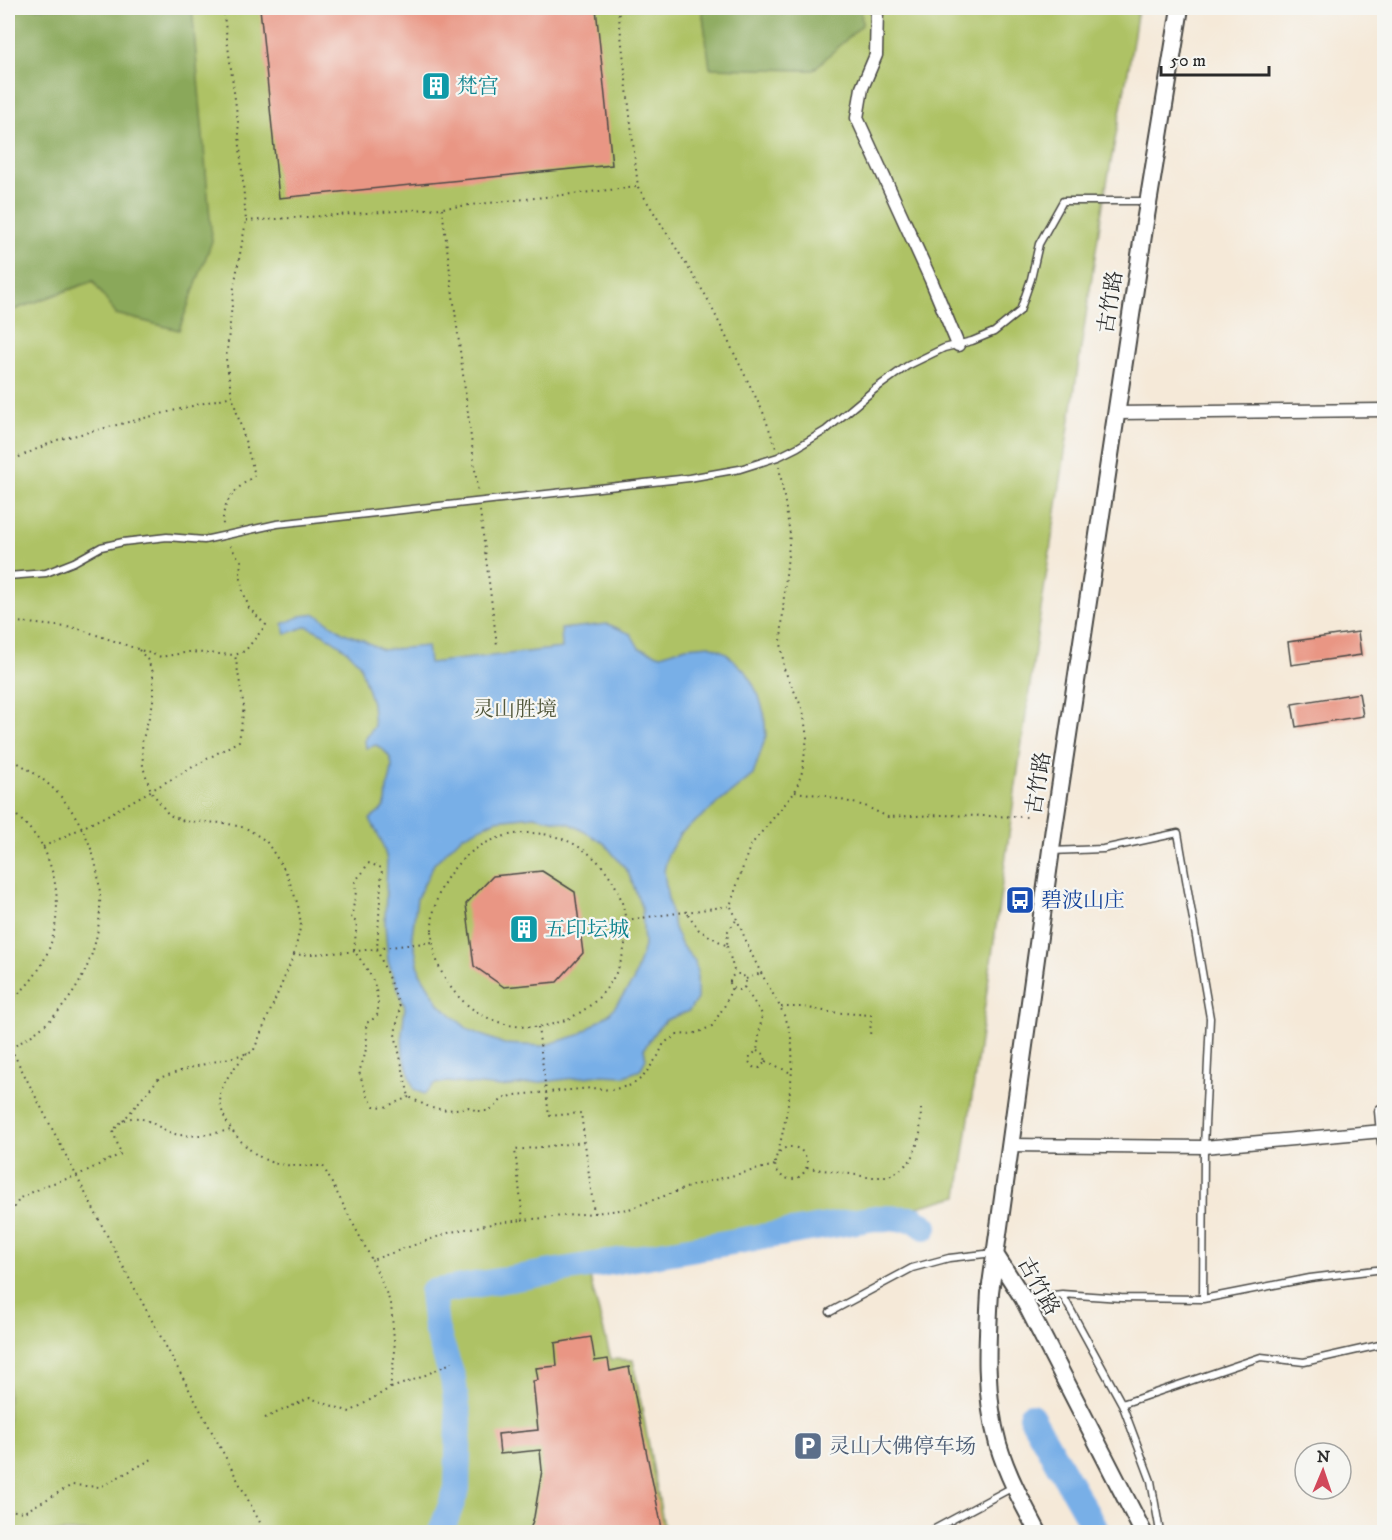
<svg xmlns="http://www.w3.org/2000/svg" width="1392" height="1540" font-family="'IM FELL DW Pica','Noto Serif SC',serif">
<rect width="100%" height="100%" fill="#f6f6f2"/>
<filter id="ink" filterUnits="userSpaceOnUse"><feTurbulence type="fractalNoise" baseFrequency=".0167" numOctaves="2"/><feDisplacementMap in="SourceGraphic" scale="12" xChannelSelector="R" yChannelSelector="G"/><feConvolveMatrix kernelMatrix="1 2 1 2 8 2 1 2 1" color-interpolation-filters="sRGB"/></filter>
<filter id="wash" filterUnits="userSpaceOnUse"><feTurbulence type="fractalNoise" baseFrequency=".008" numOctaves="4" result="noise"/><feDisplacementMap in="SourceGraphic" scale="24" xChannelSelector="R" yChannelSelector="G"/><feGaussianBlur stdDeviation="1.35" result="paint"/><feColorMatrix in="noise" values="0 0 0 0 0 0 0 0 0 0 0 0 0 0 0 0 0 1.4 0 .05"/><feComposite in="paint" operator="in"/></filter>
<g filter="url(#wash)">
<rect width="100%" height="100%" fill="#f5e9d8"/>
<path fill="#aec265" stroke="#6c7648" stroke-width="1.5" d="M 192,8 L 702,8 L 711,68 L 813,70 L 861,25 L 861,8 L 1138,8 L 1129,66 L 1103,204 L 1038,629 L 958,1196 L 899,1212 L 586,1263 L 611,1359 L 633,1360 L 665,1532 L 8,1532 L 8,312 L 93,281 L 116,314 L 197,73 Z"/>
<path fill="#8aa85a" stroke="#5a6a42" stroke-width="1.5" d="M 8,8 L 192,8 L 212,241 L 179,330 L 116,314 L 93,281 L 8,312 Z
M 702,8 L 861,8 L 862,25 L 813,70 L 710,68 Z"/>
<path fill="#78afe7" stroke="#526d89" stroke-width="1.5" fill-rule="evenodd" d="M 316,614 L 344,633 L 363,640 L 382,650 L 427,646 L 429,663 L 562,648 L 561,629 L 608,624 L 631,634 L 639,648 L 661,655 L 686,647 L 710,645 L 726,653 L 747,673 L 759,696 L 764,713 L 766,736 L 753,775 L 680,834 L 668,854 L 664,871 L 667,894 L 674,928 L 682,946 L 695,961 L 697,973 L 697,999 L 689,1011 L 666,1020 L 654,1033 L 644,1049 L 646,1059 L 640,1070 L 625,1076 L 600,1075 L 501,1087 L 447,1082 L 435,1084 L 424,1094 L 414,1089 L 403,1054 L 402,1033 L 405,1007 L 388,961 L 385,924 L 387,860 L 382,842 L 370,819 C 376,815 384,810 386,802 C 387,798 386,793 387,788 C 394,768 396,756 376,745 L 366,748 L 365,740 L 374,726 L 372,703 L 359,663 L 344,648 L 323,634 L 307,626 L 286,634 L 283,624 L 301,616 ZM 534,816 L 571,824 L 604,843 L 628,872 L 642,908 L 644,946 L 633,982 L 610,1013 L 579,1035 L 542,1046 L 504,1044 L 469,1030 L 440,1005 L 420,973 L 412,935 L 417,898 L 434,864 L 461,837 L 496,820 Z"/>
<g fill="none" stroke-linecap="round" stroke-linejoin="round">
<path stroke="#78afe7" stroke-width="26" d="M 1031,1416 L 1097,1532
M 441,1532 L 457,1489 L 459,1419 L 453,1379 L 436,1328 L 432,1292 L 875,1218 L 914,1219 L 925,1227"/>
</g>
<g id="blocks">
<path fill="#e99684" d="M 260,8 L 596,8 L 612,165 L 279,198 Z
M 1358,632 L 1361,655 L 1291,665 L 1288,642 Z
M 1359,693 L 1363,716 L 1296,727 L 1292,704 Z
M 542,871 L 575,892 L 583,953 L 557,982 L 504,987 L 474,966 L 466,904 L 493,876 Z
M 591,1337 L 595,1361 L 608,1359 L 610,1371 L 629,1367 L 663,1533 L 529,1533 L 534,1517 L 542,1470 L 540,1450 L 500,1454 L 498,1434 L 538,1430 L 533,1381 L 538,1380 L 536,1368 L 557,1366 L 555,1343 Z"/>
</g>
</g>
<g filter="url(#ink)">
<use href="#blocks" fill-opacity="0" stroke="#494845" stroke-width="1.5"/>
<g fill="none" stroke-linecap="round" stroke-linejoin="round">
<g stroke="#494845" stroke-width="9">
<path id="lane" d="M 8,576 L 46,573 L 74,562 L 101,547 L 123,542 L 167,537 L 204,540 L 277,524 L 689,478 L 740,469 L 778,457 L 798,447 L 826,430 L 875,389 L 907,366 L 944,348 L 972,341 L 994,332 L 1020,311 L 1031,279 L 1039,244 L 1063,201 L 1148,201
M 1051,851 L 1103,849 L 1178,833 L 1210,1018 L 1204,1147 L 1203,1299
M 1062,1294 L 1121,1298 L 1203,1299 L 1310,1278 L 1384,1269
M 1026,1298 L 1062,1294 L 1122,1404 L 1151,1481 L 1160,1532
M 830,1312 L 912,1268 L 949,1258 L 994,1253
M 1122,1404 L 1261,1357 L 1304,1362 L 1384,1344
M 929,1532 L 1013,1487"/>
</g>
<g stroke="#494845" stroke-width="15">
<path id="street" d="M 877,8 L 876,55 L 862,88 L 857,118 L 931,280 L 958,345
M 1116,413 L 1384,410
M 1384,1111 L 1381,1111 L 1384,1143
M 1009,1145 L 1204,1147 L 1383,1131"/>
</g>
<g stroke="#494845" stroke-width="20">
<path id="secondary" d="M 994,1253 L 1023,1298 L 1143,1532
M 1038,1532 C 1023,1504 1007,1475 998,1444 C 984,1394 987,1343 990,1292 L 1054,828 L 1145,222 L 1180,8"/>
</g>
<path stroke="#494845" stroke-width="2" stroke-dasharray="1.5 4.5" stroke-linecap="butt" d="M 223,8 L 238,122 L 246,221 L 234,287 L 226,359 L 232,396 L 255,475 C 237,488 221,501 223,525
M 618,8 L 638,187 L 706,296 L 763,412 L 776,448
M 442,208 L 478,493
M 246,221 L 442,208 L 637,187
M 8,462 L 57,440 L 232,396
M 480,511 L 497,645
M 8,621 L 76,628 L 161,657 L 189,652 L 235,655
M 139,650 L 147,659 L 153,672 L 153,703 L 142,742 L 143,767 L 151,791 L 169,815 L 184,821 L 224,823 L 246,828 L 266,841 L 286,872 L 298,905 L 301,924 L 294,955
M 8,757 C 27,768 47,780 62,798 C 130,879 104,1003 8,1049
M 795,792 L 826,796 L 865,806 L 888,817 L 940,815 L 1030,817
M 8,808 C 21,819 32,830 42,845 C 45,850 47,856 49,862 C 68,912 52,971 8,1002
M432 930a97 97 0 1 1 194 0a97 97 0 1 1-194 0Z
M 43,847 L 106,816 L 239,741 L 244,707 L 235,655 L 245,651 L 266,625 L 249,608 L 243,591 L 240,574 L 241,561 L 229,545
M 731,907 C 740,924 746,943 755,961 C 765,982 778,1000 787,1022 C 800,1055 786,1119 778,1153
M 688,914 L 699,930 L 727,946 L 728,931 L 737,919
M 626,920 L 730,906 L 750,846 L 795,792 L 802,772 L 807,738 L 803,710 L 784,669 L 781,642 L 784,596 L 790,534 L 779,466
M 727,946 L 735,974
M730 982a8 8 0 1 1 16 0a8 8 0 1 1-16 0Z
M 746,979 L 761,973
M 744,987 L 762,1014 L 757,1051
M 781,1007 L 803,1007 L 829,1012 L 871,1015 L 870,1038
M 538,1027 L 549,1116 L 581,1113 L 594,1213 L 523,1220 L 515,1150 L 585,1142
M 8,1043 L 128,1276 L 218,1443 L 265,1532
M 757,1051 L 764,1054 L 766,1061 L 760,1068 L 753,1067 L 749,1062 L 750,1056 Z
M 247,1053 C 237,1065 225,1077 221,1092 C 215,1118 245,1151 268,1161 C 281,1167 308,1166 323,1166 L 372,1260 L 451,1232 L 496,1223 L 523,1220
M 766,1061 L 791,1073
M 409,1097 L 385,1107 L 374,1106 L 367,1095 L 359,1072 L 364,1058 L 367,1044 L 366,1023 L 371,1021 L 378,1014 C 379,986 371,973 354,951 L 357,922 L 351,919 L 356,892 L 355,881 L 363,872 L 368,863 L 382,868 L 377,949 L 400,1007 L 395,1034 L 409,1097 L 431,1108 L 449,1110 L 468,1107 L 477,1111 L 488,1111 L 496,1106 L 502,1099 L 515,1095 L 592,1088 L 611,1090 L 632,1085 L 643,1077 L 658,1056 L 664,1043 L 677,1035 L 697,1033 L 712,1026 L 725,1005 L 732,987
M 123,1121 L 159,1078 L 193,1067 L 253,1052 L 294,955 L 349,952 L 432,942
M775 1163a16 16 0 1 1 32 0a16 16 0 1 1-32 0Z
M 807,1168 L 839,1172 L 867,1177 L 887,1177 L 899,1171 L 912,1159 L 920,1136 L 921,1109
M 594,1213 L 629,1209 L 694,1185 L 775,1165
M 8,1218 L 20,1198 L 47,1185 L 76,1176 L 121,1154 L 113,1131 C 116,1128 119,1123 123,1121 C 141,1110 159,1130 175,1134 C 192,1138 215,1133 231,1130
M 391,1388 L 419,1378 L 457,1360
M 265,1418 L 310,1398 L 350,1412 L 390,1388 L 395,1351 L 391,1304 L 372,1260
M 8,1510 L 24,1512 L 72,1485 L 100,1487 L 154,1458"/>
<use href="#lane" stroke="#fff" stroke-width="6"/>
<use href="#street" stroke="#fff" stroke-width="12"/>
<use href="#secondary" stroke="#fff" stroke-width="16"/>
</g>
</g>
<defs>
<g id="building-square" transform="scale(1.5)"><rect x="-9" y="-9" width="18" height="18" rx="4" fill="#0f9aa8" stroke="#f6f6f2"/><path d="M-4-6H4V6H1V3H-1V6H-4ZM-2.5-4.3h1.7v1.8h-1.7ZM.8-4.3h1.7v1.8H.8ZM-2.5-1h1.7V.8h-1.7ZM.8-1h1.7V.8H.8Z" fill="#fff"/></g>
<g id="bus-square" transform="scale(1.5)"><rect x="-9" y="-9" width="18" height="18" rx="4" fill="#1a4fb4" stroke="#f6f6f2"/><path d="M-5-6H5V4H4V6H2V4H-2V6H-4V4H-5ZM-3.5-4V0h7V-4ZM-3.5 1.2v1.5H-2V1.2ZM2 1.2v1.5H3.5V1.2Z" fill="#fff"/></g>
<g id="parking-square" transform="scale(1.5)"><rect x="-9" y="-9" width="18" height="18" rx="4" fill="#5c6f8a" stroke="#f6f6f2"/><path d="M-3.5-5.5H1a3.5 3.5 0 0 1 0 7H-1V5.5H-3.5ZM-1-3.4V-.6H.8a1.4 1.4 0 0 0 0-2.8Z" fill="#fff"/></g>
</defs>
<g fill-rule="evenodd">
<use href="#building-square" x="436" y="86"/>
<use href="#bus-square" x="1020" y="900"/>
<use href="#building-square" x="524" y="929"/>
<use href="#parking-square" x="808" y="1446"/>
</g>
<g text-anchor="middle" stroke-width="4.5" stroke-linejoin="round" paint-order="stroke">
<g font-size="21" fill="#0d838f" stroke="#f6f6f2" text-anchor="start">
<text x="457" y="93">梵宫</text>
<text x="545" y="936">五印坛城</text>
</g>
<g font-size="21" fill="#2b2b2b" stroke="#f6f6f2">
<text transform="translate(1110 302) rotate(-81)" y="7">古竹路</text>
<text transform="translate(1038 783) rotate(-81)" y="7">古竹路</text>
<text transform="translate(1039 1286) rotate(61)" y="7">古竹路</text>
</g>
<g font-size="21" fill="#52583c" stroke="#f6f6f2">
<text x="515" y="716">灵山胜境</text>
</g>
<g font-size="21" fill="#164399" stroke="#f6f6f2" text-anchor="start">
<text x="1041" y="907">碧波山庄</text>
</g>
<g font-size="21" fill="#4e5e75" stroke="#f6f6f2" text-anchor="start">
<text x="829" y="1453">灵山大佛停车场</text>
</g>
</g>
<rect width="1392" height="1540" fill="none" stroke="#f6f6f2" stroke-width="30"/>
<g transform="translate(1323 1471) rotate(2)"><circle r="28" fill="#f6f6f2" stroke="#a5a5a2" stroke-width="1.5"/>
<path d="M0-4.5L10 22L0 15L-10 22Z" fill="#d1495b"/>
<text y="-9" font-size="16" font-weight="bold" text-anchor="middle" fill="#2b2b2b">N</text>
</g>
<path d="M1161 66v9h108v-9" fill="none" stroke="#2b2b2b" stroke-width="3"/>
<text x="1170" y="66" font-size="18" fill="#2b2b2b" stroke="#f6f6f2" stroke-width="4.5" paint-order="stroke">50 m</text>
</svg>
